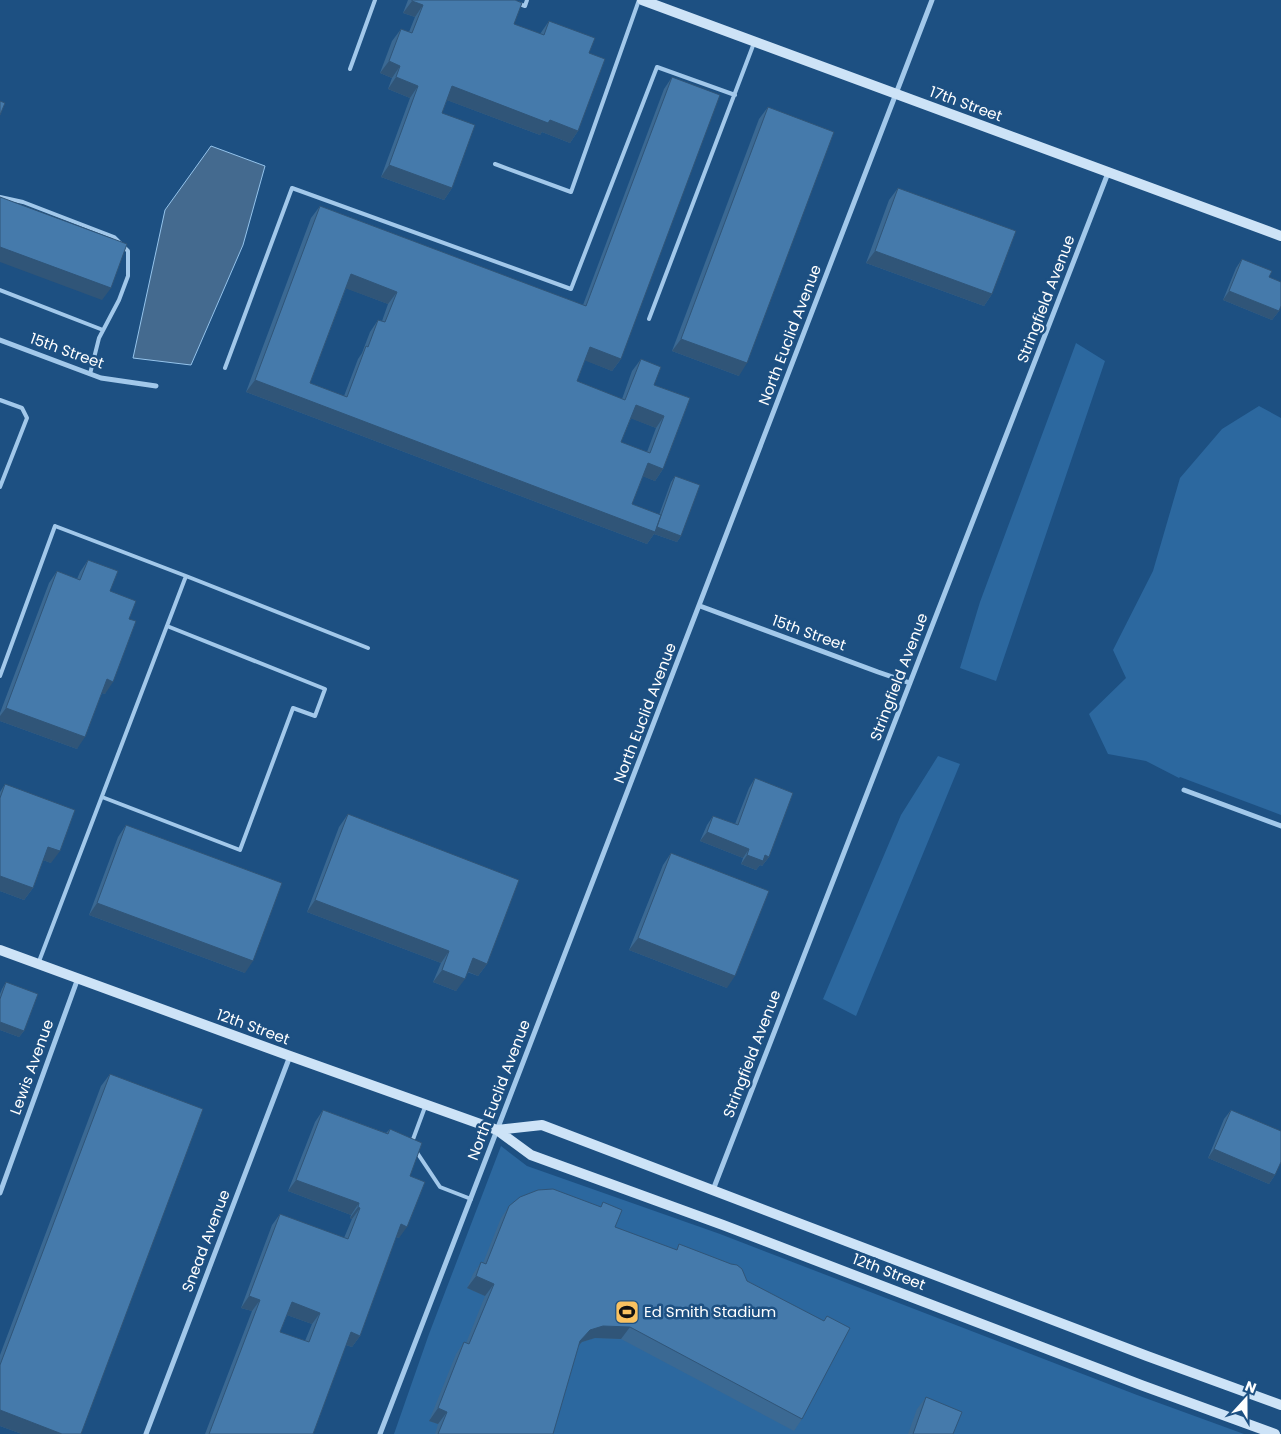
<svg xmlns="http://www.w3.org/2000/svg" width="1281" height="1434" font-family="Poppins,sans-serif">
<rect width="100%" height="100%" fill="#1d5082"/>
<path fill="#2c689f" d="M 1076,343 L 1105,361 L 996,681 L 960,668 L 980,602 Z
M 1259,406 L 1281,418 L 1281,815 L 1180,777 L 1179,778 L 1146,761 L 1108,754 L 1089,714 L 1126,678 L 1113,650 L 1153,571 L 1180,478 L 1222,429 Z
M 938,756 L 960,764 L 856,1016 L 823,999 L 901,815 Z
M 501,1146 L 527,1166 L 720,1234 L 1137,1395 L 1244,1434 L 394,1434 L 429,1334 Z"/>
<path fill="#446a8f" stroke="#95c4ec" d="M 211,146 L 265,166 L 243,245 L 191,365 L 133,358 L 165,210 Z"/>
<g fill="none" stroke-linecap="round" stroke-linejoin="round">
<path stroke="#a2c8ea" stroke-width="4" d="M 508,0 L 525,6 L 527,0
M 350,69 L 375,0
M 495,164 L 571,192 L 639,0
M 0,197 L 23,202 L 114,237 L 128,251 L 128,276 L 119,300 L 99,338 L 90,374
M 0,290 L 103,330
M 649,319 L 754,43
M 225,368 L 292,188 L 571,289 L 657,67 L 735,95
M 0,400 L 22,408 L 27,418 L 0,487
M 0,676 L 55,526 L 186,576
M 102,797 L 240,850 L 293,708 L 315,716 L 325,689 L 167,626
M 38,964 L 186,576 L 368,648
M 412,1142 L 425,1107
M 416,1151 L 440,1187 L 471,1199"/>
<path stroke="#a2c8ea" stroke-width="5" d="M 0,340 L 101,378 L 156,386
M 700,606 L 878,672 L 910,683
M 1184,790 L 1281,826
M 713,1190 L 1108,173
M 0,1193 L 78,978
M 146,1434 L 290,1056
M 380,1434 L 932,0"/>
<path stroke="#cde3f7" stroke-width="10" d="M 642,0 L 1281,236
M 0,950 L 290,1056 L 497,1130 L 531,1155 L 723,1225 L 1141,1385 L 1275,1434
M 497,1130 L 542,1125 L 1147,1356 L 1281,1405"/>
</g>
<path fill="#3b6993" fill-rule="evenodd" d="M 408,0 L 515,0 L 514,24 L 540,34 L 549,21 L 589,53 L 578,131 L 570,143 L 542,132 L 540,135 L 447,100 L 442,113 L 452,188 L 444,200 L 381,177 L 410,98 L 388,89 L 392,78 L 380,73 L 392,41 L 401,29 L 409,32 L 415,17 L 403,13 Z
M 672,77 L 621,359 L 612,371 L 585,360 L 577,381 L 622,399 L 632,371 L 641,359 L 654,385 L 690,398 L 663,469 L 655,481 L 643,476 L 632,504 L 659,515 L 671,482 L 675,476 L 681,536 L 677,542 L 654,534 L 647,544 L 246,392 L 311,218 L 320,206 L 583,305 L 664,89 ZM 346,288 L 388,304 L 382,321 L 378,320 L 370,332 L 362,353 L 358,359 L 344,396 L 310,383 ZM 631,418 L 656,428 L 647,452 L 621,442 Z
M 768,107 L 739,376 L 672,351 L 759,119 Z
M 898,188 L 992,294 L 984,306 L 866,263 L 889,200 Z
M 1242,259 L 1279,311 L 1272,320 L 1223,300 L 1236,268 Z
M 88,560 L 129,619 L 105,694 L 102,693 L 77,749 L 0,721 L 0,713 L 49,583 L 57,571 L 77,579 L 80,572 Z
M 755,778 L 769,857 L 762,866 L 760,865 L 756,870 L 741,864 L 743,858 L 700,841 L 707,825 L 713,816 L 735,824 L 749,788 Z
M 5,784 L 51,863 L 43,860 L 33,888 L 24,900 L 0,891 L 0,792 Z
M 348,814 L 487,964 L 478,976 L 467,972 L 456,991 L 433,982 L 441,963 L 307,912 L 339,827 Z
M 126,825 L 245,973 L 89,915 L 118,837 Z
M 671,853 L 727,988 L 629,950 L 663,865 Z
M 6,982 L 24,1031 L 19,1037 L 0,1030 L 0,994 L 2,989 Z
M 110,1074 L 81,1434 L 22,1434 L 0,1426 L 0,1355 L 101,1086 Z
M 323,1110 L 386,1133 L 390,1129 L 410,1176 L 399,1238 L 396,1237 L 360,1336 L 352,1347 L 346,1345 L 313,1434 L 205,1434 L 252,1311 L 241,1308 L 272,1225 L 280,1214 L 344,1238 L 352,1219 L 350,1218 L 351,1215 L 288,1191 L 315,1122 ZM 287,1315 L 312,1324 L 305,1341 L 280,1332 Z
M 1231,1110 L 1275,1175 L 1269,1184 L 1208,1158 L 1224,1119 Z
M 603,1202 L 615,1227 L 676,1250 L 679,1244 L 823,1321 L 827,1316 L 802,1419 L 794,1431 L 621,1339 L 595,1338 L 582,1342 L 579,1345 L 553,1434 L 435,1434 L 438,1424 L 429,1421 L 456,1354 L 464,1342 L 466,1343 L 485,1296 L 467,1288 L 473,1274 L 481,1262 L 483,1263 L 501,1218 L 509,1206 L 600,1207 Z
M 926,1397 L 953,1434 L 908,1434 L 917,1409 Z"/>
<path fill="#305578" d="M 412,1 L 423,5 L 415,17 L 403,13 Z
M 389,61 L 400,66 L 392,78 L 380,73 Z
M 396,77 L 418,86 L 410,98 L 388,89 Z
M 452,86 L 550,120 L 578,131 L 570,143 L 542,132 L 540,135 L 444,99 Z
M 389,165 L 452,188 L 444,200 L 381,177 Z
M 0,247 L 111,288 L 102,300 L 0,262 Z
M 875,251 L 992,294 L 984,306 L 866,263 Z
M 351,274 L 397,292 L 388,304 L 342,287 Z
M 1229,291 L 1279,311 L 1272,320 L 1223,300 Z
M 681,339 L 747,363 L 739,376 L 672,351 Z
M 590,347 L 621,359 L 612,371 L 581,359 Z
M 255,380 L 657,527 L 681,536 L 677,542 L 654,534 L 647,544 L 246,392 Z
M 636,405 L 664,416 L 656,428 L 627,417 Z
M 648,463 L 663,469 L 655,481 L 639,475 Z
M 107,679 L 113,682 L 105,694 L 98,692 Z
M 6,708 L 85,737 L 77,749 L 0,721 L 0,716 Z
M 707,832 L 749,849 L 743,858 L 700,841 Z
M 48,847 L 60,851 L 51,863 L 40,859 Z
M 747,855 L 765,855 L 769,857 L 762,866 L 760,865 L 756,870 L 741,864 Z
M 0,876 L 33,888 L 24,900 L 0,891 Z
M 315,900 L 449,951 L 441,963 L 307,912 Z
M 97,903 L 253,961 L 245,973 L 89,915 Z
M 638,938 L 735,976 L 727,988 L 629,950 Z
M 473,958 L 487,964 L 478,976 L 464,970 Z
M 442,970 L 465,979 L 456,991 L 433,982 Z
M 0,1022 L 24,1031 L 19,1037 L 0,1030 Z
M 1214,1149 L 1275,1175 L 1269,1184 L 1208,1158 Z
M 296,1180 L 359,1203 L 351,1215 L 288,1191 Z
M 358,1207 L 360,1208 L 352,1219 L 350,1218 Z
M 401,1224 L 407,1227 L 399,1238 L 393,1236 Z
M 476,1276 L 494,1284 L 485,1296 L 467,1288 Z
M 249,1296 L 260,1300 L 252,1311 L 241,1308 Z
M 292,1302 L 320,1313 L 312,1324 L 284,1314 Z
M 603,1326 L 630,1327 L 621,1339 L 595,1338 L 582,1342 L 571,1353 L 580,1341 L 590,1330 Z
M 351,1332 L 360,1336 L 352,1347 L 343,1344 Z
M 438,1408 L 447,1412 L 438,1424 L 429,1421 Z
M 0,1410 L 62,1434 L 22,1434 L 0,1426 Z"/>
<path fill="#457aab" stroke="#305578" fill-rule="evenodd" d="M 412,0 L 515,0 L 522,3 L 514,24 L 544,35 L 549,21 L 595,38 L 589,53 L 605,59 L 578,131 L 550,120 L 548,123 L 452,86 L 442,113 L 475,125 L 452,188 L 389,165 L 418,86 L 396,77 L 400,66 L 389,61 L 401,29 L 412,33 L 423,5 L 412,1 Z
M 672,77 L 720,95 L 621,359 L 590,347 L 577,381 L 625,400 L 641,359 L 661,367 L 654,385 L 690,398 L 663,469 L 648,463 L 632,504 L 661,515 L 655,532 L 255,380 L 320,206 L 586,306 ZM 351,274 L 397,292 L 385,322 L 378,320 L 368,347 L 366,346 L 347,397 L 310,383 ZM 636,405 L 664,416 L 650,453 L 621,442 Z
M 0,101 L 5,103 L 0,115 Z
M 768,107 L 834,132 L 747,363 L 681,339 Z
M 898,188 L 1016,231 L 992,294 L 875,251 Z
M 0,197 L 127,244 L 111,288 L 0,247 Z
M 1242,259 L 1272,271 L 1269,277 L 1281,282 L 1281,306 L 1279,311 L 1229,291 Z
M 675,476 L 700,485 L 681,536 L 657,527 Z
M 88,560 L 118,571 L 110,591 L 136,601 L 129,619 L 136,621 L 113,682 L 107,679 L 85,737 L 6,708 L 57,571 L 80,580 Z
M 755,778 L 793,793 L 769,857 L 765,855 L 763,861 L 747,855 L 749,849 L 707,832 L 713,816 L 738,825 Z
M 5,784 L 75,810 L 60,851 L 48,847 L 33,888 L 0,876 L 0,798 Z
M 348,814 L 519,880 L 487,964 L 473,958 L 465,979 L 442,970 L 449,951 L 315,900 Z
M 126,825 L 282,883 L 253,961 L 97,903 Z
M 671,853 L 769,891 L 735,976 L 638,938 Z
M 6,982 L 38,994 L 24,1031 L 0,1022 L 0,999 Z
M 110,1074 L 203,1109 L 81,1434 L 62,1434 L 0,1410 L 0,1365 Z
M 323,1110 L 388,1134 L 390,1129 L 422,1143 L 410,1176 L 425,1182 L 407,1227 L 401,1224 L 360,1336 L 351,1332 L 313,1434 L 209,1434 L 260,1300 L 249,1296 L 280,1214 L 348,1239 L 360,1208 L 358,1207 L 359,1203 L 296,1180 ZM 292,1302 L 320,1313 L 309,1342 L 280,1332 Z
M 1231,1110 L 1281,1131 L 1281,1162 L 1275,1175 L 1214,1149 Z
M 553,1189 L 601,1207 L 603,1202 L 622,1210 L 615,1227 L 677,1250 L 679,1244 L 731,1264 L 737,1265 L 742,1269 L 747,1281 L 824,1321 L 827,1316 L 850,1328 L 802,1419 L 630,1327 L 603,1326 L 590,1330 L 580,1341 L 553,1434 L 438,1434 L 447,1412 L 438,1408 L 464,1342 L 469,1344 L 494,1284 L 476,1276 L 481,1262 L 486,1264 L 509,1206 L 520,1197 L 538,1190 Z
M 926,1397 L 962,1412 L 953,1434 L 913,1434 Z"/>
<defs>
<g id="stadium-square" transform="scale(1.25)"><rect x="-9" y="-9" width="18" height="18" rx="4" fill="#fac260" stroke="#1d5082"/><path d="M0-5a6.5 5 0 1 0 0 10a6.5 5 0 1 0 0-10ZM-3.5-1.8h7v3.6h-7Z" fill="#111"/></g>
</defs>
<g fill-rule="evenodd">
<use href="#stadium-square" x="627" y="1312"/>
</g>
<g text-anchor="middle" stroke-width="5" stroke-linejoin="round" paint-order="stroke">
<g font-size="15" fill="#fff" stroke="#1d5082">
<text transform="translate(966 104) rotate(20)" y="5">17th Street</text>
<text transform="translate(1046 299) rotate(-69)" y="5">Stringfield Avenue</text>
<text transform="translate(790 335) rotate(-69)" y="5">North Euclid Avenue</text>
<text transform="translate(67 351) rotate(20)" y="5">15th Street</text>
<text transform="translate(809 633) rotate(20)" y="5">15th Street</text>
<text transform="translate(899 677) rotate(-69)" y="5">Stringfield Avenue</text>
<text transform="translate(645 713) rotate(-69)" y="5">North Euclid Avenue</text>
<text transform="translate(253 1027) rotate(20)" y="5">12th Street</text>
<text transform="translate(752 1054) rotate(-69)" y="5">Stringfield Avenue</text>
<text transform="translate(32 1067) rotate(-70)" y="5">Lewis Avenue</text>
<text transform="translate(499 1090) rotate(-69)" y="5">North Euclid Avenue</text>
<text transform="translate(206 1241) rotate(-69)" y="5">Snead Avenue</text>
<text transform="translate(889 1272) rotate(21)" y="5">12th Street</text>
</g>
<g font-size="15" fill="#fff" stroke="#1d5082" text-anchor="start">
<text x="644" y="1317">Ed Smith Stadium</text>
</g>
</g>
<g transform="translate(1246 1399) rotate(21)" stroke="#1d5082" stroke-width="4" paint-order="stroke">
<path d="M0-4L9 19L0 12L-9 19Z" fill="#ffffff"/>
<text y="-8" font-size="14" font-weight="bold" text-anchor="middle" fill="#ffffff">N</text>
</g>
</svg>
